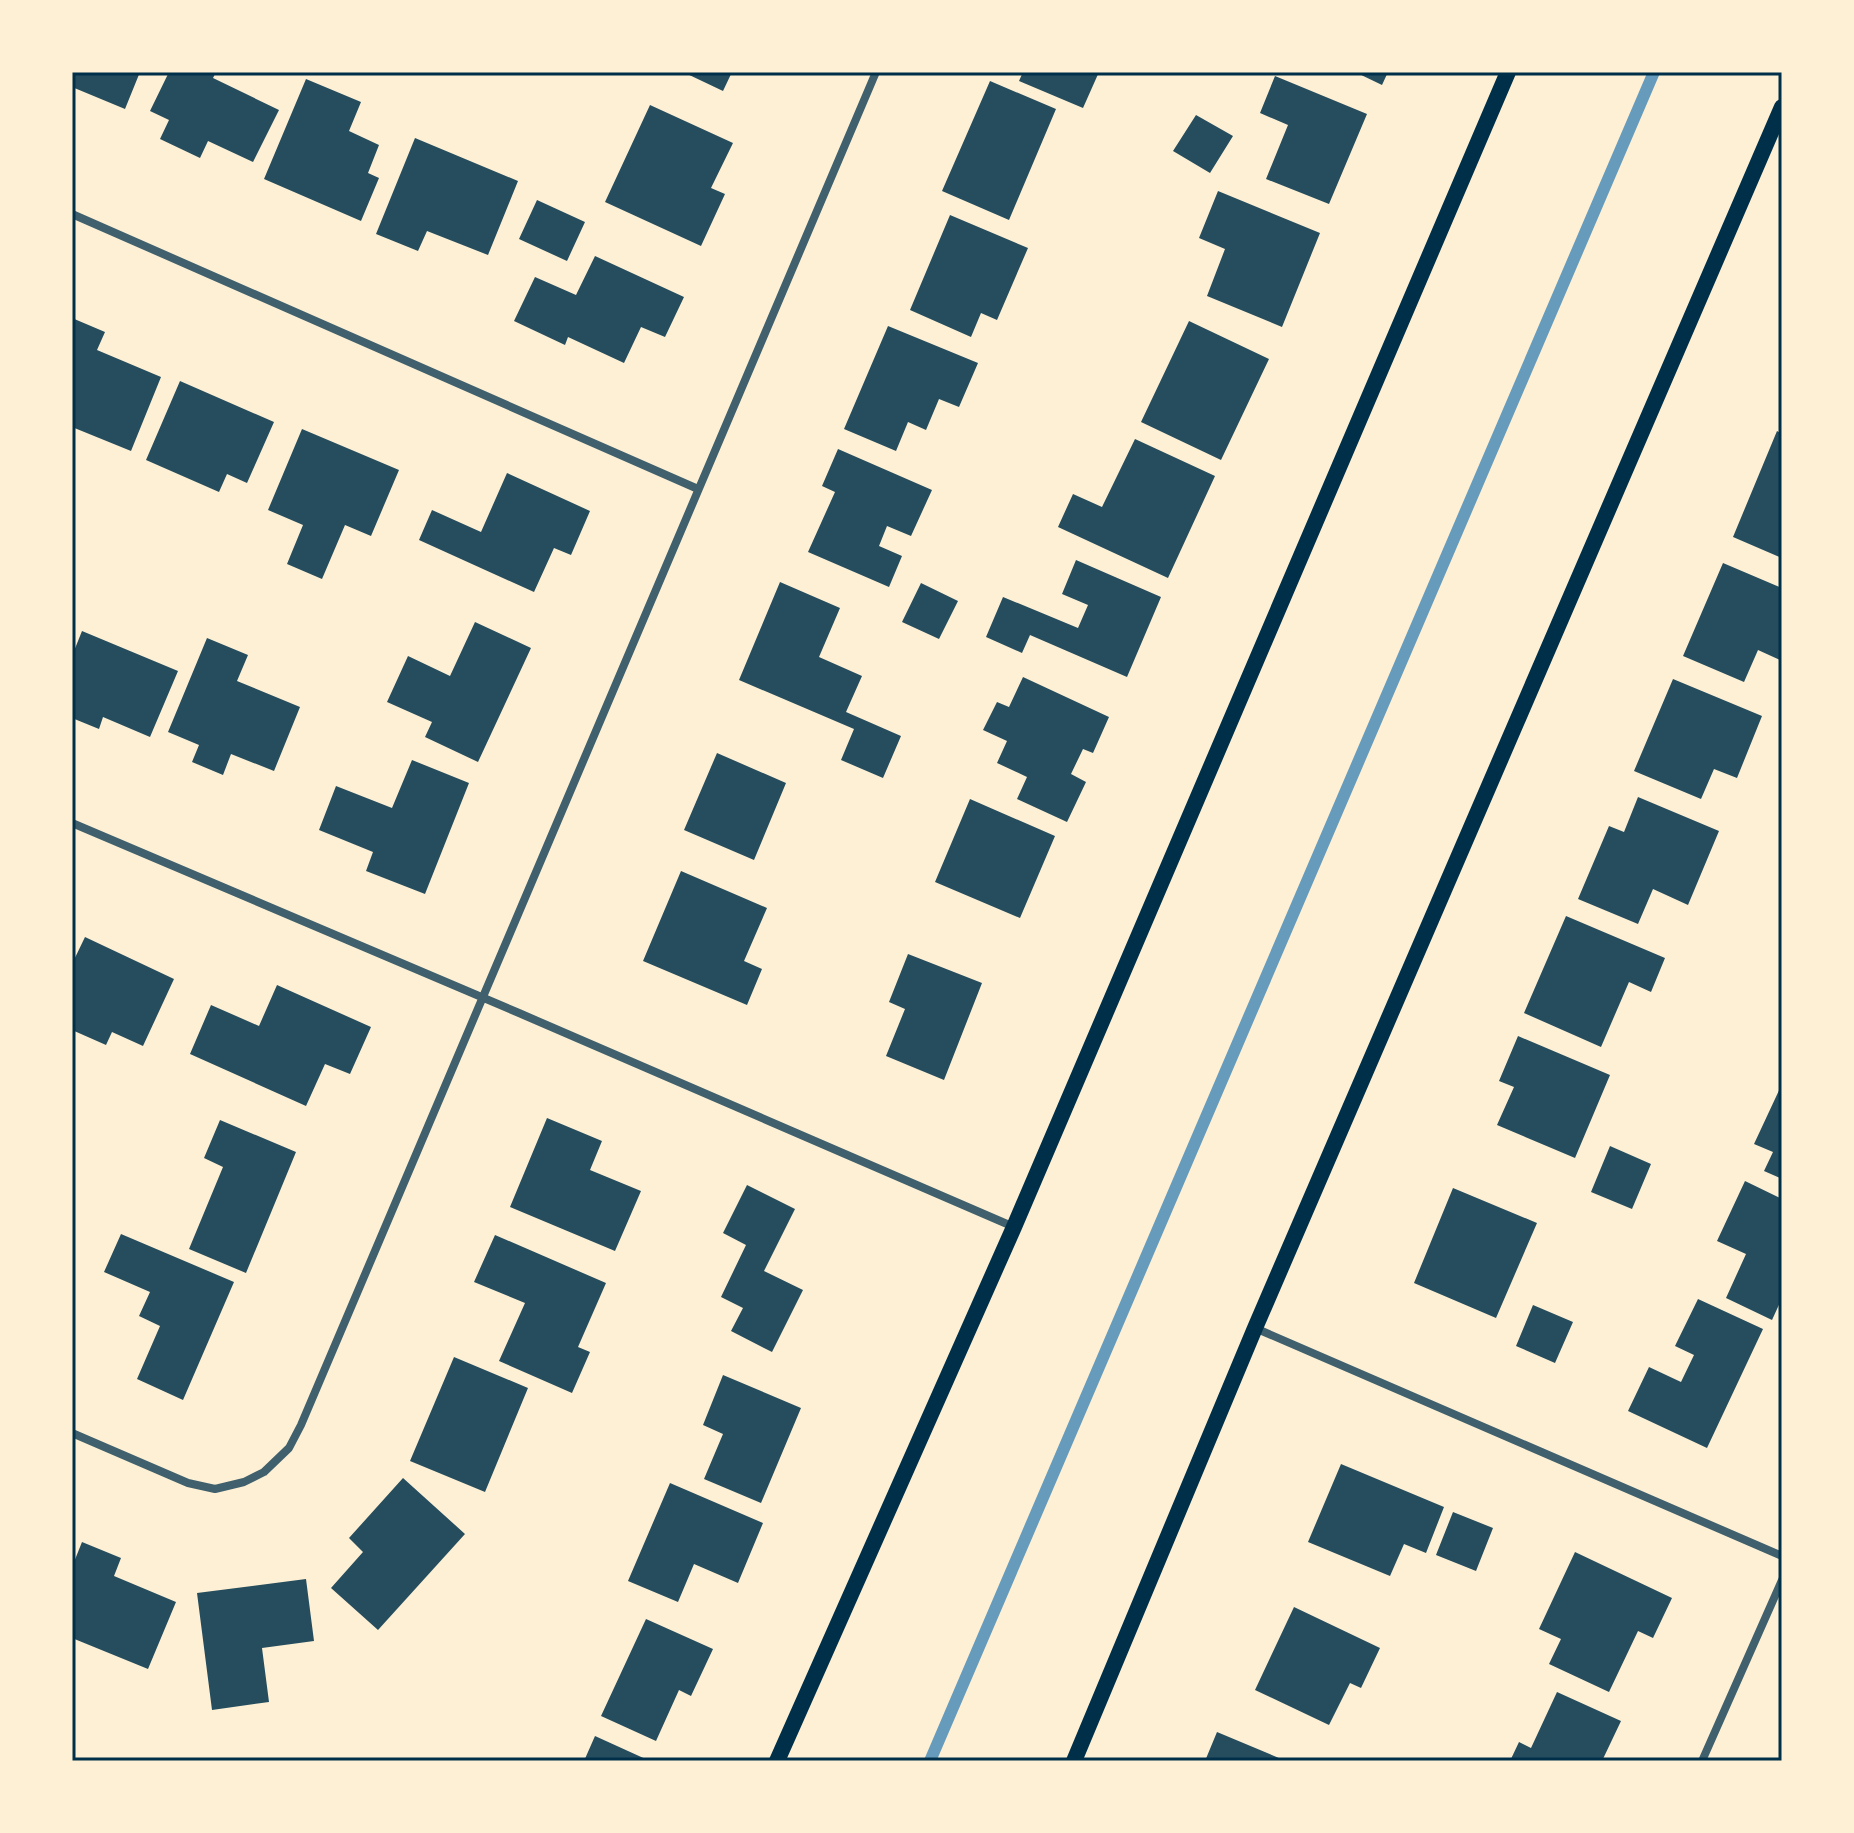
<svg xmlns="http://www.w3.org/2000/svg" width="1854" height="1833" font-family="Raleway,sans-serif">
<rect width="100%" height="100%" fill="#fdf0d5"/>
<g fill="none" stroke-linecap="round" stroke-linejoin="round">
<path stroke="#669bbc" stroke-width="12" d="M 930,1761 L 1654,72"/>
</g>
<path fill="#264d5e" d="M 72,72 L 140,72 L 125,109 L 72,87 Z
M 169,72 L 216,72 L 213,78 L 279,110 L 253,162 L 208,141 L 200,158 L 160,139 L 169,120 L 150,111 Z
M 683,72 L 732,72 L 723,91 Z
M 1023,72 L 1099,72 L 1083,108 L 1019,81 Z
M 1355,72 L 1388,72 L 1382,85 Z
M 1275,76 L 1367,114 L 1329,204 L 1266,179 L 1288,125 L 1260,113 Z
M 306,79 L 361,102 L 349,131 L 379,145 L 368,173 L 379,178 L 361,221 L 264,179 Z
M 990,81 L 1056,109 L 1009,220 L 942,191 Z
M 650,105 L 733,143 L 711,188 L 725,194 L 701,246 L 605,202 Z
M 1196,115 L 1233,136 L 1210,173 L 1173,151 Z
M 415,138 L 518,181 L 488,255 L 427,231 L 418,251 L 376,234 Z
M 1218,191 L 1320,233 L 1282,327 L 1207,296 L 1225,249 L 1199,238 Z
M 537,200 L 585,222 L 567,261 L 519,239 Z
M 950,215 L 1028,248 L 997,320 L 981,313 L 971,337 L 910,310 Z
M 595,256 L 684,297 L 665,337 L 641,327 L 624,363 L 568,337 L 565,345 L 514,321 L 535,277 L 576,295 Z
M 72,318 L 105,332 L 97,350 L 161,377 L 131,451 L 72,427 Z
M 1189,321 L 1269,359 L 1221,460 L 1141,422 Z
M 888,326 L 978,363 L 959,407 L 939,399 L 926,430 L 908,422 L 896,451 L 844,429 Z
M 180,381 L 274,422 L 247,483 L 227,474 L 219,492 L 146,460 Z
M 302,429 L 399,470 L 371,536 L 345,525 L 322,579 L 287,564 L 303,525 L 268,510 Z
M 1777,431 L 1782,434 L 1782,558 L 1733,537 Z
M 1135,439 L 1215,476 L 1168,578 L 1058,527 L 1073,494 L 1102,507 Z
M 838,449 L 932,490 L 911,536 L 887,526 L 879,546 L 902,556 L 889,587 L 808,552 L 835,492 L 822,486 Z
M 507,473 L 590,511 L 571,555 L 554,548 L 534,592 L 419,540 L 432,510 L 481,532 Z
M 1076,560 L 1161,597 L 1127,677 L 1030,635 L 1022,653 L 986,637 L 1003,597 L 1078,628 L 1088,605 L 1062,594 Z
M 1723,563 L 1782,588 L 1782,661 L 1758,650 L 1744,682 L 1683,656 Z
M 780,582 L 840,608 L 819,657 L 862,676 L 846,712 L 901,736 L 883,778 L 841,760 L 854,729 L 739,680 Z
M 921,583 L 958,601 L 939,639 L 902,622 Z
M 475,622 L 531,648 L 478,762 L 425,737 L 432,722 L 387,702 L 408,656 L 450,676 Z
M 82,631 L 178,671 L 150,737 L 103,717 L 99,729 L 72,718 L 72,656 Z
M 207,638 L 248,655 L 237,681 L 300,707 L 274,771 L 231,754 L 223,775 L 192,762 L 199,745 L 168,732 Z
M 1023,677 L 1109,717 L 1093,753 L 1083,749 L 1071,774 L 1086,782 L 1067,822 L 1017,799 L 1027,777 L 997,763 L 1007,741 L 983,730 L 997,702 L 1009,707 Z
M 1673,679 L 1762,716 L 1737,778 L 1714,769 L 1701,799 L 1634,771 Z
M 717,753 L 786,783 L 754,860 L 684,830 Z
M 412,760 L 469,783 L 425,894 L 366,871 L 373,852 L 319,830 L 336,786 L 392,808 Z
M 1638,797 L 1719,831 L 1688,905 L 1653,889 L 1638,924 L 1578,899 L 1609,826 L 1624,832 Z
M 970,799 L 1055,836 L 1020,918 L 935,882 Z
M 681,871 L 767,908 L 744,961 L 762,969 L 747,1005 L 643,961 Z
M 1566,916 L 1665,958 L 1651,992 L 1629,982 L 1601,1047 L 1524,1013 Z
M 85,937 L 174,979 L 143,1046 L 112,1032 L 106,1045 L 72,1030 L 72,964 Z
M 908,954 L 982,983 L 944,1080 L 886,1056 L 905,1009 L 889,1002 Z
M 277,985 L 371,1027 L 350,1074 L 325,1064 L 306,1106 L 190,1054 L 211,1005 L 259,1026 Z
M 1518,1036 L 1610,1075 L 1575,1158 L 1497,1125 L 1514,1087 L 1499,1081 Z
M 1782,1084 L 1782,1179 L 1764,1171 L 1773,1152 L 1754,1144 Z
M 547,1118 L 602,1141 L 590,1170 L 641,1191 L 615,1251 L 510,1207 Z
M 220,1120 L 296,1152 L 246,1273 L 189,1249 L 223,1167 L 204,1158 Z
M 1610,1146 L 1651,1164 L 1632,1209 L 1591,1192 Z
M 1745,1181 L 1782,1199 L 1782,1298 L 1772,1320 L 1726,1298 L 1746,1254 L 1717,1241 Z
M 747,1185 L 795,1209 L 764,1271 L 803,1290 L 772,1352 L 731,1331 L 743,1308 L 721,1297 L 746,1245 L 723,1233 Z
M 1453,1188 L 1537,1223 L 1496,1318 L 1414,1283 Z
M 121,1234 L 234,1282 L 183,1400 L 137,1379 L 160,1326 L 139,1316 L 150,1292 L 104,1272 Z
M 495,1235 L 606,1283 L 578,1347 L 590,1352 L 572,1393 L 499,1361 L 525,1303 L 474,1282 Z
M 1698,1299 L 1763,1329 L 1707,1448 L 1628,1411 L 1649,1367 L 1681,1382 L 1694,1355 L 1675,1346 Z
M 1533,1305 L 1573,1322 L 1555,1363 L 1516,1346 Z
M 454,1357 L 528,1388 L 485,1492 L 410,1461 Z
M 723,1375 L 801,1408 L 761,1503 L 704,1479 L 723,1434 L 703,1425 Z
M 1341,1464 L 1444,1507 L 1426,1553 L 1404,1544 L 1390,1576 L 1308,1542 Z
M 403,1478 L 465,1534 L 378,1630 L 331,1588 L 363,1552 L 349,1538 Z
M 670,1483 L 763,1523 L 738,1583 L 694,1564 L 678,1602 L 628,1581 Z
M 1453,1512 L 1493,1528 L 1476,1571 L 1436,1555 Z
M 82,1542 L 121,1558 L 114,1576 L 176,1602 L 148,1669 L 72,1638 L 72,1567 Z
M 1575,1552 L 1672,1598 L 1653,1638 L 1638,1631 L 1609,1692 L 1549,1664 L 1561,1639 L 1539,1629 Z
M 306,1579 L 314,1641 L 262,1648 L 269,1702 L 212,1710 L 197,1593 Z
M 1294,1607 L 1380,1648 L 1361,1688 L 1350,1683 L 1329,1725 L 1255,1690 Z
M 646,1619 L 713,1649 L 691,1696 L 679,1690 L 656,1741 L 601,1716 Z
M 1557,1692 L 1621,1721 L 1602,1761 L 1510,1761 L 1519,1742 L 1531,1748 Z
M 1217,1732 L 1286,1761 L 1205,1761 Z
M 595,1736 L 650,1761 L 584,1761 Z"/>
<g fill="none" stroke-linecap="round" stroke-linejoin="round">
<path stroke="#3f606c" stroke-width="8" d="M 72,214 L 698,489
M 72,823 L 519,1013 L 1014,1227
M 1255,1328 L 1782,1556
M 72,1433 L 188,1483 L 215,1489 L 244,1482 L 264,1472 L 289,1448 L 301,1425 L 876,72
M 1702,1761 L 1782,1580"/>
<path stroke="#003049" stroke-width="16" d="M 777,1761 L 1014,1227 L 1508,72
M 1074,1761 L 1255,1328 L 1782,107"/>
</g>
<rect width="1854" height="1833" fill="none" stroke="#fdf0d5" stroke-width="148"/>
<rect x="74" y="74" width="1706" height="1685" fill="none" stroke="#003049" stroke-width="3"/>
</svg>
